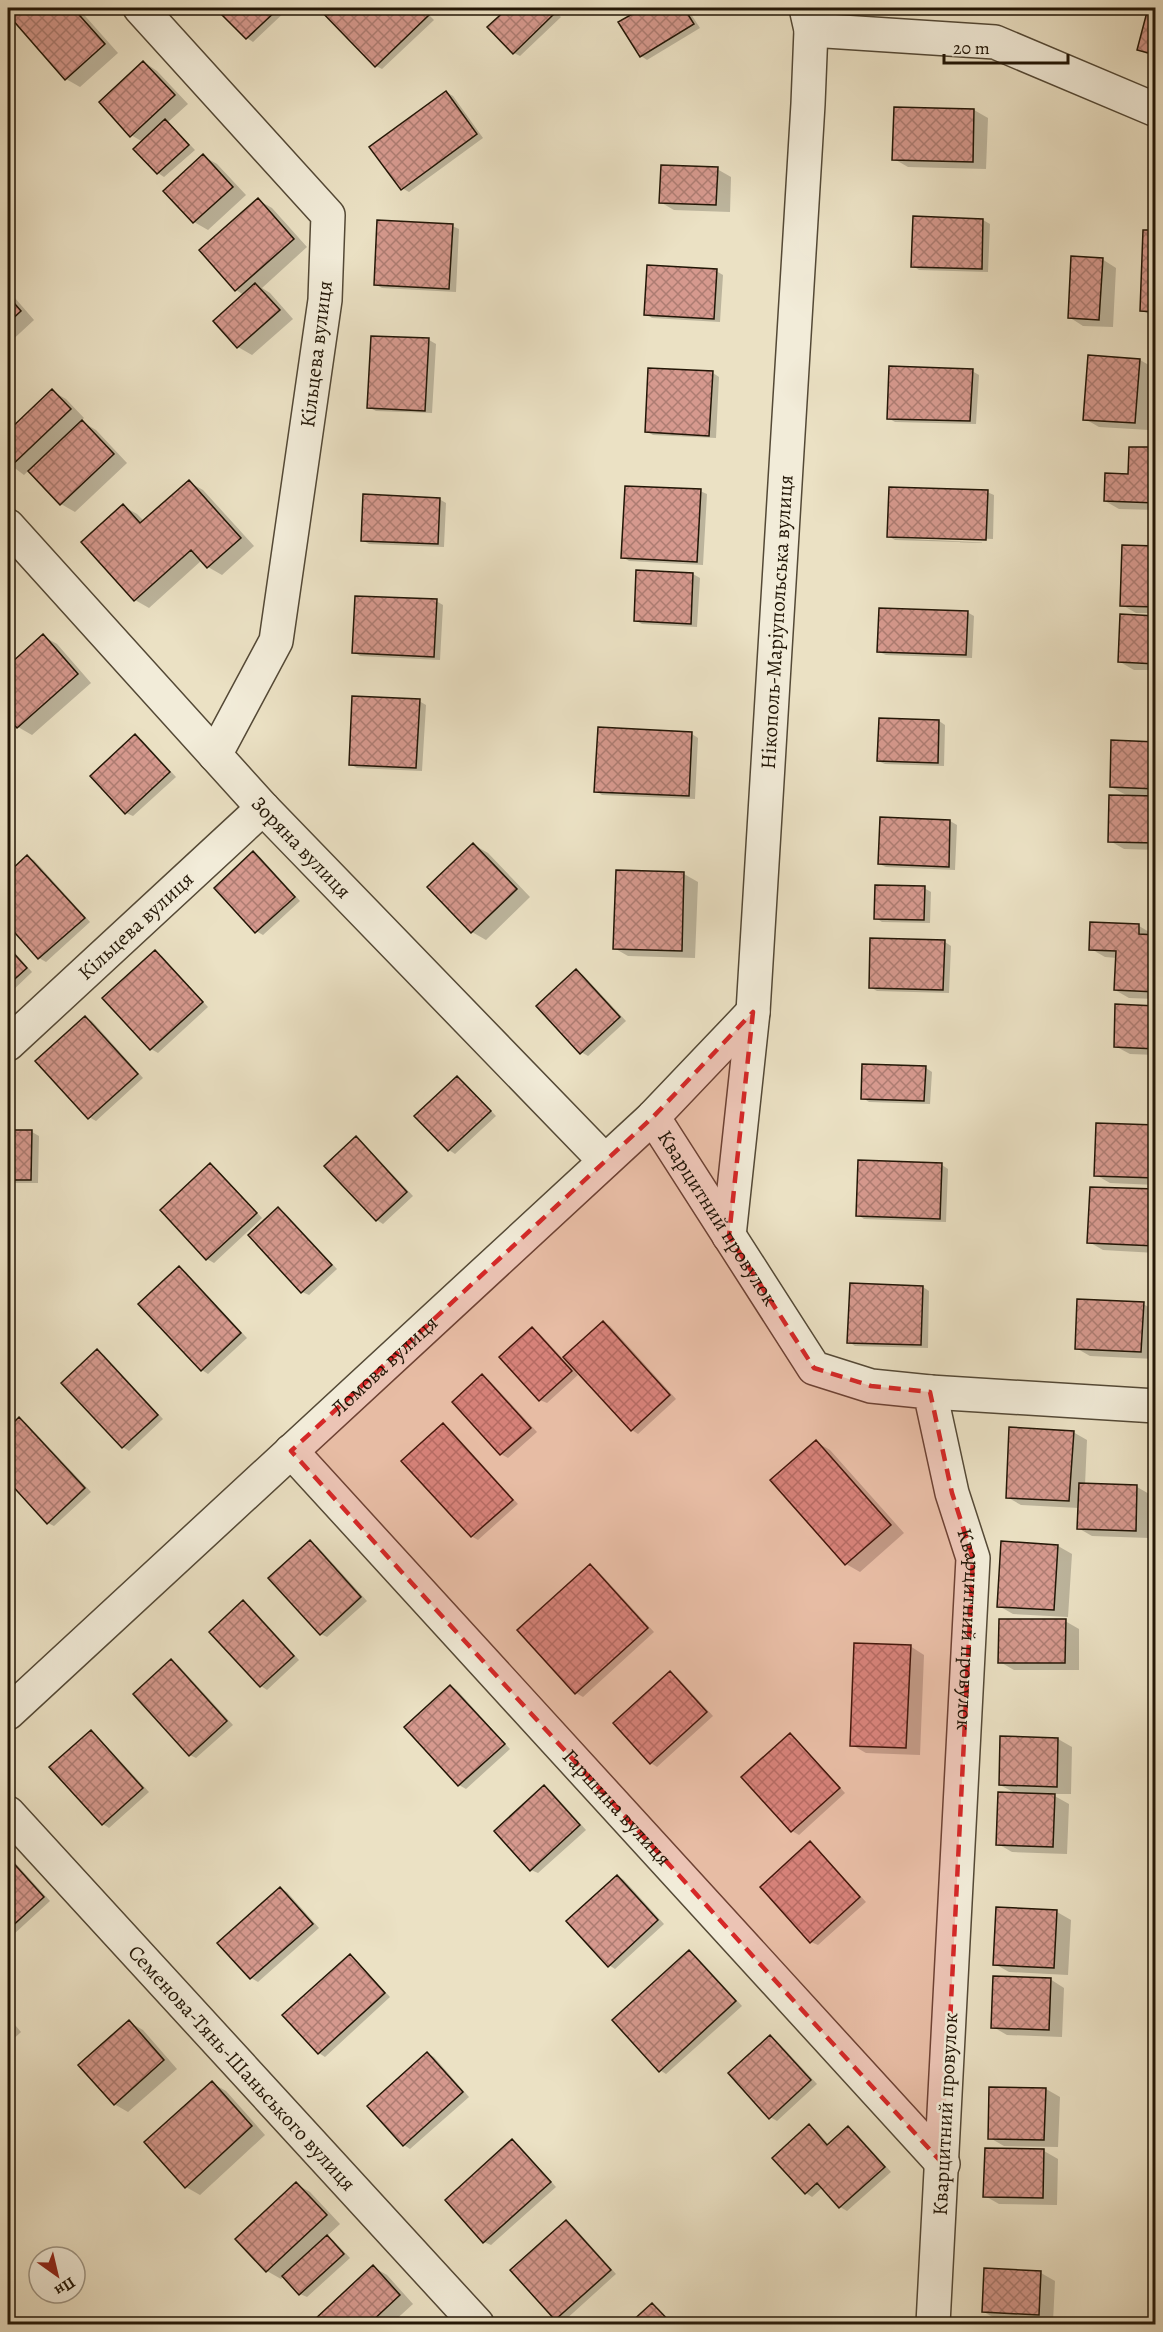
<svg xmlns="http://www.w3.org/2000/svg" width="1163" height="2332" font-family="Alegreya,serif">
<defs>
<pattern id="building-cross-hatch" width="8" height="8" patternUnits="userSpaceOnUse" patternTransform="scale(1.5)"><rect width="8" height="8" fill="#d6998e"/><path d="M0 0l8 8M0 8l8-8" fill="none" stroke="#ad7c72"/></pattern>
</defs>
<rect width="100%" height="100%" fill="#ebe1c4"/>
<filter id="stains"><feTurbulence type="fractalNoise" baseFrequency=".00333" numOctaves="4"/><feColorMatrix values="0 0 0 0 .2 0 0 0 0 .09 0 0 0 0 .02 0 0 0 .5 -.17"/></filter>
<radialGradient id="worn" r=".72"><stop offset=".6" stop-color="#630" stop-opacity="0"/><stop offset="1" stop-color="#630" stop-opacity=".3"/></radialGradient>
<path fill="#0003" d="M 25,8 L 78,8 L 118,53 L 80,87 L 66,79 L 13,18 Z
M 217,8 L 289,8 L 253,42 L 247,38 Z
M 320,8 L 422,8 L 434,20 L 382,69 L 376,66 Z
M 510,8 L 552,8 L 561,17 L 520,56 L 514,53 L 489,27 Z
M 646,8 L 687,8 L 700,28 L 647,60 L 641,56 L 620,23 Z
M 1150,8 L 1156,8 L 1156,58 L 1138,50 Z
M 144,62 L 157,71 L 188,104 L 168,122 L 195,150 L 164,177 L 158,173 L 143,142 L 131,135 Z
M 446,92 L 453,96 L 483,138 L 409,192 L 402,188 Z
M 974,110 L 988,118 L 986,169 L 908,167 L 894,159 Z
M 203,156 L 217,164 L 246,195 L 208,230 L 194,222 L 165,191 Z
M 717,169 L 731,177 L 730,212 L 674,210 L 660,202 Z
M 258,200 L 272,208 L 307,247 L 262,288 L 270,293 L 293,319 L 252,355 L 238,347 L 215,321 L 244,295 L 236,290 L 201,251 Z
M 983,220 L 990,224 L 988,272 L 919,270 L 913,266 Z
M 452,226 L 459,229 L 456,292 L 382,288 L 375,284 Z
M 1156,232 L 1156,318 L 1141,310 Z
M 1102,259 L 1116,268 L 1113,327 L 1083,326 L 1069,317 Z
M 716,271 L 723,275 L 720,322 L 652,318 L 646,314 Z
M 8,290 L 34,320 L 8,344 Z
M 373,337 L 429,340 L 436,344 L 432,413 L 376,411 L 369,407 Z
M 1089,356 L 1140,360 L 1154,368 L 1149,430 L 1099,427 L 1085,419 Z
M 972,371 L 979,375 L 976,424 L 895,422 L 888,418 Z
M 713,373 L 719,377 L 716,438 L 653,435 L 646,431 Z
M 52,391 L 66,399 L 84,418 L 81,421 L 96,430 L 127,463 L 75,512 L 61,504 L 29,470 L 24,475 L 8,463 L 8,433 Z
M 1156,449 L 1156,510 L 1119,509 L 1105,501 Z
M 189,482 L 203,490 L 254,546 L 222,575 L 208,567 L 202,560 L 149,608 L 135,600 L 123,506 L 137,514 L 144,521 Z
M 700,491 L 707,494 L 703,565 L 629,561 L 623,557 Z
M 987,492 L 994,495 L 993,539 L 893,535 L 893,538 L 992,543 L 895,540 L 888,536 Z
M 439,499 L 446,503 L 444,547 L 369,544 L 362,540 Z
M 1156,548 L 1156,613 L 1136,613 L 1122,605 Z
M 693,574 L 700,578 L 697,627 L 642,624 L 635,620 Z
M 436,601 L 443,605 L 440,660 L 360,656 L 354,652 Z
M 967,612 L 974,616 L 972,658 L 886,655 L 879,652 Z
M 1156,617 L 1156,670 L 1134,670 L 1120,662 Z
M 43,636 L 57,644 L 91,683 L 32,735 L 18,727 L 8,715 L 8,656 L 15,661 Z
M 419,701 L 426,705 L 422,771 L 357,768 L 350,764 Z
M 939,721 L 945,725 L 944,766 L 885,764 L 878,761 Z
M 692,734 L 698,738 L 695,799 L 602,795 L 596,791 Z
M 135,736 L 142,740 L 176,777 L 133,816 L 126,813 Z
M 1156,743 L 1156,850 L 1124,849 L 1110,841 L 1130,797 L 1111,787 Z
M 881,819 L 950,821 L 957,825 L 955,870 L 886,867 L 879,864 Z
M 474,845 L 488,853 L 530,897 L 486,940 L 472,932 Z
M 253,853 L 260,857 L 300,901 L 263,935 L 256,931 Z
M 27,857 L 34,860 L 90,922 L 46,962 L 39,958 L 8,923 L 8,875 Z
M 684,874 L 698,882 L 695,958 L 628,956 L 614,948 Z
M 924,888 L 931,892 L 930,923 L 882,922 L 876,918 Z
M 1139,926 L 1156,936 L 1156,999 L 1129,998 L 1115,990 L 1117,958 L 1105,957 L 1091,949 Z
M 945,942 L 951,946 L 949,993 L 877,991 L 870,987 Z
M 8,945 L 32,972 L 8,995 Z
M 155,952 L 162,956 L 208,1007 L 158,1053 L 151,1049 Z
M 576,971 L 583,975 L 626,1021 L 588,1056 L 581,1052 Z
M 1156,1007 L 1156,1055 L 1130,1054 L 1115,1046 Z
M 85,1017 L 92,1021 L 143,1078 L 96,1121 L 89,1117 Z
M 926,1068 L 932,1072 L 930,1104 L 869,1102 L 863,1098 Z
M 458,1078 L 464,1082 L 496,1116 L 455,1154 L 449,1150 Z
M 1156,1126 L 1156,1185 L 1110,1183 L 1096,1175 Z
M 8,1132 L 32,1132 L 39,1136 L 38,1183 L 8,1183 Z
M 356,1138 L 362,1142 L 413,1196 L 383,1224 L 377,1220 L 326,1166 Z
M 210,1165 L 217,1169 L 262,1218 L 214,1263 L 207,1259 Z
M 942,1165 L 948,1169 L 946,1222 L 864,1219 L 858,1215 Z
M 1156,1191 L 1156,1253 L 1103,1250 L 1089,1242 Z
M 278,1209 L 285,1213 L 337,1269 L 309,1295 L 302,1292 Z
M 179,1268 L 186,1272 L 247,1338 L 208,1374 L 202,1370 Z
M 923,1287 L 929,1291 L 928,1348 L 855,1346 L 849,1342 Z
M 1143,1304 L 1156,1311 L 1155,1359 L 1090,1356 L 1076,1348 Z
M 603,1322 L 610,1326 L 676,1399 L 638,1434 L 632,1430 Z
M 532,1329 L 539,1333 L 578,1375 L 547,1403 L 540,1400 Z
M 97,1351 L 104,1355 L 163,1419 L 129,1451 L 123,1447 Z
M 482,1376 L 489,1380 L 537,1432 L 508,1458 L 501,1454 L 454,1402 Z
M 19,1419 L 26,1423 L 91,1492 L 54,1526 L 48,1523 L 8,1479 L 8,1430 Z
M 443,1425 L 450,1429 L 518,1504 L 478,1540 L 471,1536 Z
M 1073,1432 L 1087,1440 L 1085,1485 L 1137,1487 L 1151,1495 L 1149,1538 L 1092,1536 L 1078,1528 L 1079,1508 L 1021,1505 L 1007,1497 Z
M 816,1442 L 830,1450 L 904,1533 L 860,1572 L 846,1564 L 772,1480 Z
M 310,1542 L 317,1546 L 367,1601 L 327,1637 L 321,1634 Z
M 1058,1546 L 1072,1554 L 1068,1617 L 1013,1614 L 999,1606 Z
M 591,1566 L 597,1570 L 654,1632 L 583,1697 L 576,1693 Z
M 243,1602 L 250,1606 L 299,1660 L 267,1690 L 261,1686 Z
M 1065,1621 L 1079,1629 L 1079,1670 L 1014,1670 L 1000,1662 Z
M 910,1646 L 924,1655 L 920,1755 L 866,1753 L 852,1745 Z
M 171,1661 L 178,1665 L 233,1725 L 196,1758 L 190,1755 Z
M 670,1673 L 677,1677 L 713,1716 L 657,1767 L 651,1763 Z
M 451,1686 L 457,1690 L 510,1749 L 466,1789 L 459,1785 L 406,1727 Z
M 91,1732 L 97,1736 L 149,1792 L 109,1828 L 103,1824 Z
M 790,1735 L 796,1739 L 845,1793 L 799,1835 L 792,1831 Z
M 1001,1738 L 1058,1739 L 1072,1747 L 1071,1794 L 1051,1794 L 1069,1804 L 1067,1854 L 1012,1852 L 998,1844 L 1017,1794 L 1000,1785 Z
M 544,1787 L 551,1791 L 586,1830 L 538,1873 L 531,1870 Z
M 810,1843 L 816,1847 L 866,1902 L 818,1945 L 811,1942 Z
M 8,1855 L 50,1901 L 14,1934 L 8,1931 Z
M 618,1876 L 624,1880 L 664,1924 L 615,1969 L 609,1965 Z
M 280,1888 L 287,1892 L 319,1928 L 258,1982 L 251,1978 L 220,1943 Z
M 1057,1912 L 1071,1920 L 1068,1975 L 1009,1972 L 995,1964 Z
M 690,1952 L 696,1956 L 742,2006 L 666,2074 L 660,2070 Z
M 350,1956 L 356,1960 L 390,1997 L 325,2057 L 319,2053 Z
M 1050,1979 L 1064,1988 L 1062,2037 L 1007,2035 L 993,2027 Z
M 8,2017 L 21,2032 L 8,2044 Z
M 129,2022 L 143,2030 L 177,2069 L 128,2112 L 114,2104 Z
M 770,2037 L 777,2041 L 817,2084 L 777,2121 L 770,2117 Z
M 427,2053 L 434,2057 L 469,2097 L 410,2149 L 404,2145 L 369,2106 Z
M 212,2083 L 226,2091 L 265,2135 L 200,2195 L 186,2187 Z
M 1046,2089 L 1060,2097 L 1058,2147 L 1004,2146 L 990,2138 Z
M 809,2126 L 816,2130 L 829,2145 L 848,2128 L 855,2132 L 891,2172 L 847,2211 L 840,2207 L 822,2188 L 812,2197 L 806,2193 Z
M 512,2141 L 519,2145 L 556,2187 L 491,2245 L 484,2242 Z
M 986,2149 L 1044,2151 L 1058,2159 L 1057,2205 L 999,2204 L 985,2196 Z
M 296,2184 L 310,2192 L 340,2224 L 327,2236 L 333,2240 L 350,2258 L 307,2297 L 300,2294 L 284,2276 L 281,2279 L 267,2271 Z
M 566,2222 L 573,2226 L 616,2274 L 563,2322 L 556,2318 Z
M 373,2267 L 387,2275 L 413,2304 L 391,2324 L 318,2324 L 315,2321 Z
M 1041,2273 L 1055,2281 L 1053,2322 L 998,2320 L 984,2312 Z
M 653,2305 L 659,2309 L 673,2324 L 631,2324 Z
M 408,2317 L 420,2324 L 400,2324 Z"/>
<path fill="url(#building-cross-hatch)" stroke="#221606" stroke-width="1.5" d="M 23,8 L 73,8 L 105,44 L 65,80 L 11,18 Z
M 215,8 L 279,8 L 246,39 Z
M 318,8 L 421,8 L 429,15 L 375,67 Z
M 508,8 L 550,8 L 555,13 L 513,54 L 487,27 Z
M 643,8 L 684,8 L 694,24 L 640,57 L 618,22 Z
M 1148,8 L 1156,8 L 1156,55 L 1137,50 Z
M 143,61 L 175,95 L 130,137 L 99,102 Z
M 446,91 L 477,134 L 401,190 L 369,147 Z
M 894,107 L 974,109 L 973,162 L 892,160 Z
M 165,119 L 189,145 L 157,174 L 133,149 Z
M 203,154 L 233,187 L 193,223 L 163,191 Z
M 661,165 L 718,167 L 716,205 L 659,203 Z
M 258,198 L 294,239 L 235,291 L 199,250 Z
M 913,216 L 983,219 L 982,269 L 911,267 Z
M 377,220 L 453,224 L 449,289 L 374,285 Z
M 1143,230 L 1156,230 L 1156,312 L 1140,311 Z
M 1071,256 L 1103,258 L 1099,320 L 1068,318 Z
M 647,265 L 717,269 L 714,319 L 644,315 Z
M 255,283 L 280,310 L 237,348 L 213,321 Z
M 8,296 L 21,311 L 8,323 Z
M 371,336 L 429,338 L 425,411 L 367,408 Z
M 1088,355 L 1140,359 L 1135,423 L 1083,420 Z
M 889,366 L 973,369 L 970,421 L 887,419 Z
M 648,368 L 713,371 L 709,436 L 645,432 Z
M 52,389 L 71,409 L 9,468 L 8,466 L 8,431 Z
M 82,420 L 114,454 L 60,505 L 28,471 Z
M 1129,447 L 1156,447 L 1156,503 L 1104,501 L 1105,473 L 1128,474 Z
M 189,480 L 241,538 L 207,568 L 191,550 L 134,601 L 81,542 L 123,504 L 140,523 Z
M 625,486 L 701,489 L 697,562 L 621,558 Z
M 889,487 L 988,490 L 986,540 L 887,537 Z
M 363,494 L 440,498 L 438,544 L 361,541 Z
M 1122,545 L 1156,546 L 1156,607 L 1120,606 Z
M 636,570 L 693,573 L 691,624 L 634,621 Z
M 355,596 L 437,599 L 434,657 L 352,653 Z
M 879,608 L 968,611 L 966,655 L 877,652 Z
M 1120,614 L 1156,616 L 1156,664 L 1118,662 Z
M 43,634 L 78,674 L 17,728 L 8,718 L 8,659 L 11,663 Z
M 352,696 L 420,699 L 416,768 L 349,765 Z
M 879,718 L 939,720 L 938,763 L 877,761 Z
M 598,727 L 692,732 L 689,796 L 594,792 Z
M 135,734 L 170,772 L 125,814 L 90,776 Z
M 1111,740 L 1156,742 L 1156,789 L 1110,787 Z
M 1109,795 L 1156,796 L 1156,843 L 1108,842 Z
M 880,817 L 950,820 L 949,867 L 878,864 Z
M 473,843 L 517,889 L 471,933 L 427,887 Z
M 253,851 L 295,897 L 255,933 L 214,888 Z
M 27,855 L 85,918 L 38,959 L 8,925 L 8,873 Z
M 616,870 L 684,872 L 682,951 L 613,949 Z
M 875,885 L 925,886 L 924,920 L 874,919 Z
M 1090,922 L 1139,924 L 1139,934 L 1156,935 L 1156,992 L 1114,990 L 1116,951 L 1089,950 Z
M 870,938 L 945,940 L 943,990 L 869,988 Z
M 8,947 L 27,968 L 8,985 Z
M 155,950 L 203,1002 L 150,1050 L 102,998 Z
M 576,969 L 620,1017 L 580,1054 L 536,1006 Z
M 1115,1004 L 1156,1006 L 1156,1049 L 1114,1047 Z
M 85,1016 L 138,1074 L 88,1119 L 35,1061 Z
M 862,1064 L 926,1066 L 924,1101 L 861,1099 Z
M 457,1076 L 491,1111 L 448,1151 L 414,1116 Z
M 1096,1123 L 1156,1125 L 1156,1178 L 1094,1176 Z
M 8,1130 L 32,1130 L 31,1180 L 8,1180 Z
M 356,1136 L 407,1192 L 376,1221 L 324,1166 Z
M 858,1160 L 942,1163 L 940,1219 L 856,1216 Z
M 210,1163 L 257,1213 L 206,1260 L 160,1210 Z
M 1090,1187 L 1156,1189 L 1156,1246 L 1087,1243 Z
M 278,1207 L 332,1265 L 301,1293 L 248,1235 Z
M 179,1266 L 241,1333 L 201,1371 L 138,1304 Z
M 850,1283 L 923,1286 L 921,1345 L 847,1343 Z
M 1077,1299 L 1144,1302 L 1141,1352 L 1075,1349 Z
M 603,1321 L 670,1395 L 631,1431 L 563,1357 Z
M 532,1327 L 572,1371 L 539,1401 L 499,1357 Z
M 97,1349 L 158,1415 L 122,1448 L 61,1383 Z
M 482,1374 L 531,1428 L 500,1455 L 452,1402 Z
M 19,1417 L 85,1488 L 47,1524 L 8,1481 L 8,1428 Z
M 443,1423 L 513,1500 L 471,1537 L 401,1461 Z
M 1009,1427 L 1074,1431 L 1069,1501 L 1006,1498 Z
M 816,1440 L 891,1525 L 845,1565 L 770,1480 Z
M 1079,1483 L 1137,1485 L 1136,1531 L 1077,1529 Z
M 310,1540 L 361,1597 L 320,1635 L 268,1578 Z
M 1001,1541 L 1058,1545 L 1054,1610 L 997,1607 Z
M 590,1564 L 648,1628 L 575,1694 L 517,1630 Z
M 243,1600 L 294,1656 L 260,1687 L 209,1632 Z
M 999,1619 L 1066,1619 L 1065,1663 L 998,1663 Z
M 854,1643 L 911,1645 L 906,1748 L 850,1746 Z
M 171,1659 L 227,1721 L 189,1756 L 133,1694 Z
M 670,1671 L 707,1712 L 650,1764 L 613,1723 Z
M 450,1685 L 505,1744 L 458,1786 L 404,1727 Z
M 91,1730 L 143,1788 L 102,1825 L 49,1767 Z
M 790,1733 L 840,1788 L 791,1832 L 741,1777 Z
M 1000,1736 L 1058,1738 L 1057,1787 L 999,1785 Z
M 544,1785 L 580,1825 L 530,1871 L 494,1831 Z
M 998,1792 L 1055,1794 L 1053,1847 L 996,1845 Z
M 810,1841 L 860,1897 L 810,1943 L 760,1887 Z
M 8,1857 L 44,1897 L 8,1930 Z
M 617,1875 L 658,1920 L 608,1967 L 566,1921 Z
M 280,1887 L 313,1924 L 250,1979 L 217,1943 Z
M 996,1907 L 1057,1910 L 1054,1968 L 993,1965 Z
M 689,1950 L 736,2001 L 659,2072 L 612,2020 Z
M 350,1954 L 385,1993 L 318,2054 L 282,2015 Z
M 993,1976 L 1051,1978 L 1049,2030 L 991,2028 Z
M 129,2020 L 164,2060 L 114,2105 L 78,2065 Z
M 770,2035 L 811,2080 L 769,2119 L 728,2073 Z
M 427,2052 L 463,2092 L 403,2146 L 367,2106 Z
M 212,2081 L 252,2126 L 185,2188 L 144,2142 Z
M 989,2087 L 1046,2088 L 1044,2140 L 988,2139 Z
M 809,2124 L 827,2145 L 848,2126 L 885,2167 L 839,2208 L 817,2183 L 805,2194 L 772,2158 Z
M 512,2139 L 551,2182 L 483,2243 L 445,2200 Z
M 985,2148 L 1044,2149 L 1043,2198 L 983,2197 Z
M 296,2182 L 327,2215 L 266,2272 L 235,2239 Z
M 566,2220 L 611,2270 L 555,2320 L 510,2270 Z
M 327,2235 L 344,2254 L 299,2295 L 282,2276 Z
M 373,2265 L 400,2295 L 369,2324 L 316,2324 L 313,2321 Z
M 984,2268 L 1041,2271 L 1039,2315 L 982,2312 Z
M 652,2303 L 672,2324 L 629,2324 Z"/>
<g fill="none" stroke-linecap="round" stroke-linejoin="round">
<g stroke="#544936" stroke-width="36">
<g id="street">
<path d="M 140,8 L 328,215 L 325,300 L 276,641 L 215,755"/>
<path d="M 811,30 L 995,42 L 1156,110"/>
<path id="s1" d="M 8,526 L 263,808 L 605,1161"/>
<path id="s2" d="M 8,1044 L 263,808"/>
<path id="s3" d="M 653,1117 L 814,1368 L 871,1386 L 930,1392 L 952,1493 L 973,1558 L 933,2324"/>
<path id="s4" d="M 729,1236 L 753,1012 L 808,104 L 811,30 L 806,8"/>
<path d="M 930,1392 L 1156,1406"/>
<path id="s5" d="M 291,1451 L 943,2164"/>
<path id="s6" d="M 8,1713 L 653,1117 L 753,1012"/>
<path id="s7" d="M 8,1813 L 477,2324"/>
</g>
</g>
<use href="#street" stroke="#f2ecd9" stroke-width="33"/>
</g>
<path fill="#d62828" fill-opacity="0.2" stroke="#d62828" stroke-width="4.5" stroke-dasharray="12 8" stroke-linejoin="round" d="M 753,1012 L 729,1236 L 814,1368 L 871,1386 L 930,1392 L 952,1493 L 973,1558 L 943,2164 L 291,1451 L 653,1117 Z"/>
<g text-anchor="middle" stroke-width="5" stroke-linejoin="round" paint-order="stroke">
<g font-size="21" fill="#221606" stroke="#f2ecd9">
<text transform="translate(316 354) rotate(-83)" y="7">Кільцева вулиця</text>
<text dy="7" stroke="none"><textPath href="#s4" startOffset="616">Нікополь-Маріупольська вулиця</textPath></text>
<text dy="7" stroke="none"><textPath href="#s1" startOffset="435">Зоряна вулиця</textPath></text>
<text dy="7" stroke="none"><textPath href="#s2" startOffset="174">Кільцева вулиця</textPath></text>
<text dy="7" stroke="none"><textPath href="#s3" startOffset="120">Кварцитний провулок</textPath></text>
<text dy="7" stroke="none"><textPath href="#s6" startOffset="512">Ломова вулиця</textPath></text>
<text dy="7" stroke="none"><textPath href="#s3" startOffset="660">Кварцитний провулок</textPath></text>
<text dy="7" stroke="none"><textPath href="#s5" startOffset="483">Гаршина вулиця</textPath></text>
<text dy="7" stroke="none"><textPath href="#s7" startOffset="346">Семенова-Тянь-Шаньського вулиця</textPath></text>
<text transform="translate(945 2114) rotate(-87)" y="7">Кварцитний провулок</text>
</g>
</g>
<rect width="1163" height="2332" fill="none" stroke="#ebe1c4" stroke-width="30"/>
<rect x="9" y="9" width="1145" height="2314" fill="none" stroke="#221606" stroke-width="3"/>
<rect x="15" y="15" width="1133" height="2302" fill="none" stroke="#221606" stroke-width="1.5"/>
<g transform="translate(57 2275) rotate(146)"><circle r="28" fill="#f2ecd9" stroke="#9f9685" stroke-width="1.5"/>
<path d="M0-4.5L10 22L0 15L-10 22Z" fill="#8f2418"/>
<text y="-9" font-size="16" font-weight="bold" text-anchor="middle" fill="#221606">Пн</text>
</g>
<path d="M944 54v9h124v-9" fill="none" stroke="#221606" stroke-width="3"/>
<text x="953" y="54" font-size="18" fill="#221606" stroke="#f2ecd9" stroke-width="4.5" paint-order="stroke">20 m</text>
<rect width="100%" height="100%" filter="url(#stains)"/>
<rect width="100%" height="100%" fill="url(#worn)"/>
</svg>
